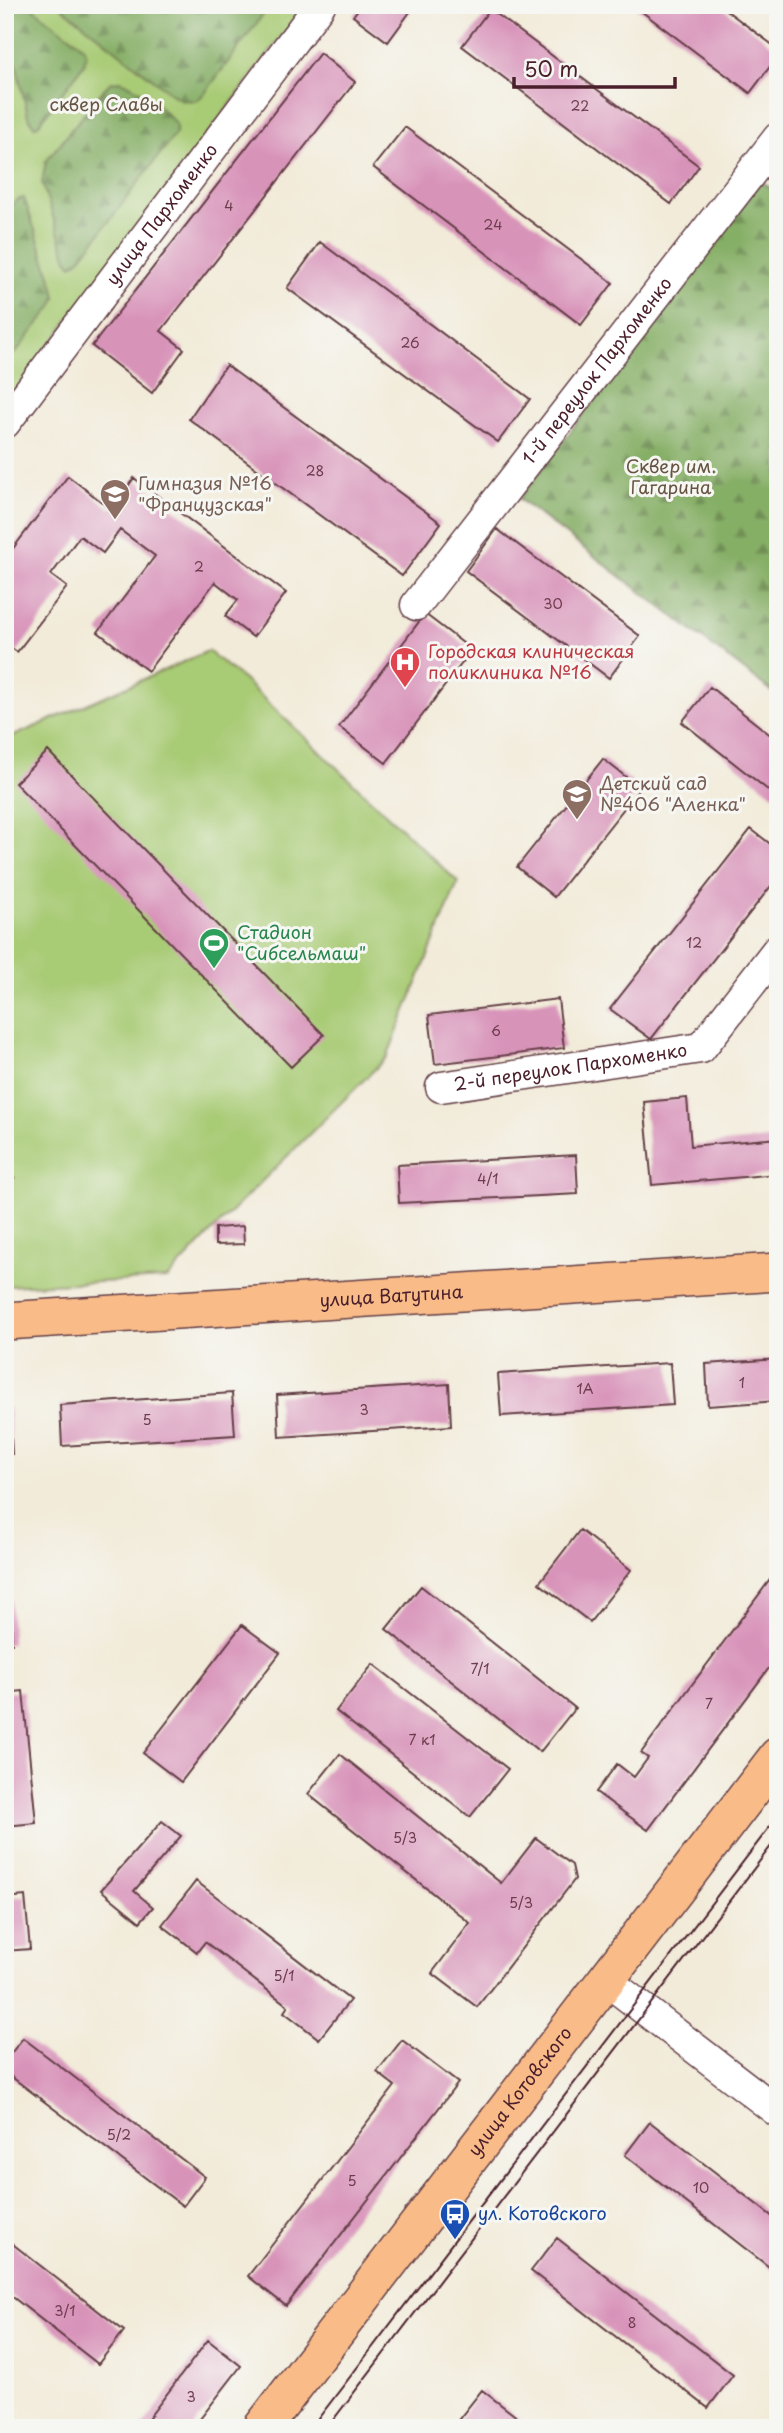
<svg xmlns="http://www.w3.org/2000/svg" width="783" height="2433" font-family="'Playpen Sans',sans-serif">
<defs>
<pattern id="forest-firs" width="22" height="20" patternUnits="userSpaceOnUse" patternTransform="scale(1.75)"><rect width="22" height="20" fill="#86af66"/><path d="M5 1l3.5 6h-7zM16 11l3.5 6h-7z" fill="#708e54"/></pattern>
</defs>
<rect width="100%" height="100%" fill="#f6f6f2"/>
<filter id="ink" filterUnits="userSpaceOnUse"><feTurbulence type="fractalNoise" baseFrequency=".0143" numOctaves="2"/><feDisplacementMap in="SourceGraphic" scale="14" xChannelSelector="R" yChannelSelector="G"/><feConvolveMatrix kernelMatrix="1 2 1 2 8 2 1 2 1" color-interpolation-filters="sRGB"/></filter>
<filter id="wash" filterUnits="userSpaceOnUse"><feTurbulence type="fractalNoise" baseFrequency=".00686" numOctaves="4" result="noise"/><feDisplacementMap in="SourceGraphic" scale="28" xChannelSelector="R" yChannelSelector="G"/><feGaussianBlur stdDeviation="1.57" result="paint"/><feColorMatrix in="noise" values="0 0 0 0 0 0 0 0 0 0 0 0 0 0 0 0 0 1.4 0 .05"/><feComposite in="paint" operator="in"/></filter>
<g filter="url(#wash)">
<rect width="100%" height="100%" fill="#f2ebd9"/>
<path fill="#a8cb74" stroke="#797550" stroke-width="2" d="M 5,5 L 305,5 L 5,405 Z
M 208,651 L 244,680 L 458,882 L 387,1057 L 215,1228 L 167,1279 L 5,1286 L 5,740 Z"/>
<path fill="url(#forest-firs)" stroke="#686748" stroke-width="2" d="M 5,5 L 29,5 L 84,47 L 86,55 L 84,64 L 38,125 L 34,126 L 28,116 L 5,15 Z
M 59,5 L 270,5 L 205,93 L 196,101 L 182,100 L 173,95 Z
M 121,81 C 141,89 162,108 176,124 L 176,133 L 81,258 L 72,265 L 67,259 L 42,183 L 46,161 L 105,88 L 111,82 Z
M 761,181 L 778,194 L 778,696 L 519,499 Z
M 24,198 L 54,287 L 56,298 L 52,307 L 16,352 L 5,360 L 5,213 L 17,200 Z"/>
<g id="blocks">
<path fill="#d893b9" d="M 361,5 L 415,5 L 388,42 L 353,16 Z
M 633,5 L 719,5 L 778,49 L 778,56 L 750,93 Z
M 490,9 L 699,166 L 671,204 L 462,46 Z
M 320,53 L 355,82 L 161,331 L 184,349 L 152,393 L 92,346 Z
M 405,127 L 613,283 L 581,325 L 373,167 Z
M 320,242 L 530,399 L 498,442 L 287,288 Z
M 226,365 L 441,523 L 402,576 L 189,419 Z
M 68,476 L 111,509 L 134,478 L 286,593 L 253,637 L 225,616 L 238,600 L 215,582 L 148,671 L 98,632 L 155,556 L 120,530 L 103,553 L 80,536 L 51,575 L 67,587 L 17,652 L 5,643 L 5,559 Z
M 497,529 L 640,636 L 609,678 L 466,571 Z
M 425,614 L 472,650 L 386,763 L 339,727 Z
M 710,687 L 778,741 L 778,798 L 682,722 Z
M 48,751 L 324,1035 L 291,1067 L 15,783 Z
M 603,759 L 640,788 L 554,897 L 517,867 Z
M 751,829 L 778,850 L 778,877 L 651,1039 L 610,1009 Z
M 558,999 L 564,1048 L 435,1064 L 429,1015 Z
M 687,1098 L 691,1146 L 778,1138 L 778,1174 L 652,1185 L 644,1102 Z
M 576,1155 L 578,1194 L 399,1203 L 397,1165 Z
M 5,1169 L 14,1178 L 5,1186 Z
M 243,1226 L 244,1244 L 215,1245 L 215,1228 Z
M 778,1359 L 778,1401 L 708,1406 L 706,1364 Z
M 670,1363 L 673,1405 L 501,1416 L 498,1374 Z
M 449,1384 L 451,1426 L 279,1437 L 277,1395 Z
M 232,1393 L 235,1435 L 62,1446 L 60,1405 Z
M 5,1407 L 9,1407 L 12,1454 L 5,1454 Z
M 580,1530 L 631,1570 L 590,1622 L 539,1583 Z
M 772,1577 L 778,1581 L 778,1656 L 648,1830 L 596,1792 L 617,1764 L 634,1777 L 648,1758 L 641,1753 Z
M 421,1586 L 575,1708 L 540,1752 L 386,1629 Z
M 5,1599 L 11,1599 L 12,1643 L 5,1644 Z
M 242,1625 L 280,1653 L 181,1782 L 143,1753 Z
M 373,1664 L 508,1769 L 470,1817 L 336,1711 Z
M 23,1691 L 36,1823 L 5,1826 L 5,1693 Z
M 340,1754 L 501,1883 L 536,1838 L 572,1865 L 575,1879 L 477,2007 L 432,1973 L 470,1923 L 308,1794 Z
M 162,1821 L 181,1836 L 134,1891 L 153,1907 L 140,1922 L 101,1890 Z
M 196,1881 L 350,2000 L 319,2039 L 284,2012 L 288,2006 L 205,1942 L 197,1952 L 162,1925 Z
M 25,1896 L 30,1949 L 5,1951 L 5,1898 Z
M 23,2038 L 205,2177 L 183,2206 L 5,2072 L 5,2061 Z
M 402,2040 L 458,2083 L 286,2306 L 248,2276 L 395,2086 L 377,2072 Z
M 650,2122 L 778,2221 L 778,2274 L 625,2155 Z
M 5,2238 L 124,2331 L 98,2364 L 5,2291 Z
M 557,2238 L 733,2375 L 708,2408 L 531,2271 Z
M 208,2340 L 241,2366 L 193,2428 L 141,2428 Z
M 482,2390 L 531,2428 L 452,2428 Z"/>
</g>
</g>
<g filter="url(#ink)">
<use href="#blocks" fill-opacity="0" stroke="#633e45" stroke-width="2"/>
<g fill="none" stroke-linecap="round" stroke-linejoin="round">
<g stroke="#633e45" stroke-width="33">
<g id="minor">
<path id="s1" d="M 5,423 L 320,5"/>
<path id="s2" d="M 416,605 L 778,138"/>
<path id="s3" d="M 441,1087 L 701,1048 L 778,949"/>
<path d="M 606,1980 L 778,2112"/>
</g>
</g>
<g stroke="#633e45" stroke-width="40">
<g id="major">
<path id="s4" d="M 5,1321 L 778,1272"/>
<path id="s5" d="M 262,2428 L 778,1756"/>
</g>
</g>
<use href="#minor" stroke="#fff" stroke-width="30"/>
<use href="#major" stroke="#f9bc89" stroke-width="37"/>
<path stroke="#4a1f2b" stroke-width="2" d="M 311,2428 L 778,1816
M 327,2428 L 778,1837"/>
</g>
</g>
<defs>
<g id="school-pin" transform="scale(1.575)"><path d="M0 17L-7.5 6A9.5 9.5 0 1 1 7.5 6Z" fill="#8d6e63" stroke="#f6f6f2"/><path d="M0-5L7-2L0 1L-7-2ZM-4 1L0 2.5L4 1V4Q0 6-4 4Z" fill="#fff"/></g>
<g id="hospital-pin" transform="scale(1.575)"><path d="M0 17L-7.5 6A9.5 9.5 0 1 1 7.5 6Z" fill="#e0444e" stroke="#f6f6f2"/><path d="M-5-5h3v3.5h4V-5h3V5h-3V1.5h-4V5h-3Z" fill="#fff"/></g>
<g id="stadium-pin" transform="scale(1.575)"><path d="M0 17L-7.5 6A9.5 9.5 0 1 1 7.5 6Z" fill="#2e9e5b" stroke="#f6f6f2"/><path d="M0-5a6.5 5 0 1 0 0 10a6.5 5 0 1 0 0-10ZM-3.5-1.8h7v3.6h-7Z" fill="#fff"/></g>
<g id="bus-pin" transform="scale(1.575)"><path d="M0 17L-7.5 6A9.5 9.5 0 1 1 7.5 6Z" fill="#1a4fb4" stroke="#f6f6f2"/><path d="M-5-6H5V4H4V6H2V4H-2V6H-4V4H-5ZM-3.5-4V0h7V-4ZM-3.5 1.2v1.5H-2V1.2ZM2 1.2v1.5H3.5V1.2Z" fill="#fff"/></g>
</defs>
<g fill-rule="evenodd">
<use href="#school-pin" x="115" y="494"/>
<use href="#hospital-pin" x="405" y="662"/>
<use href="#school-pin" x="577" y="794"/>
<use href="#stadium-pin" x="214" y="943"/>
<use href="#bus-pin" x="455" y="2214"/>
</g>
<g text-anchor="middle" stroke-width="6" stroke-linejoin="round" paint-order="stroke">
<g font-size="14" fill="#6e3c4e">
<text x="580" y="111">22</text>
<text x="229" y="211">4</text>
<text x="493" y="230">24</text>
<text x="410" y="348">26</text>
<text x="315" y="476">28</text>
<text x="199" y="572">2</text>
<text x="553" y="609">30</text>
<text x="694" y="948">12</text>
<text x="496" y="1036">6</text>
<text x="488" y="1184">4/1</text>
<text x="742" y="1388">1</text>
<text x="585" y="1394">1А</text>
<text x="364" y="1415">3</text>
<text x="147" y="1425">5</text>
<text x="480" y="1674">7/1</text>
<text x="709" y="1709">7</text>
<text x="422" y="1745">7 к1</text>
<text x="405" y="1843">5/3</text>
<text x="521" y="1908">5/3</text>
<text x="284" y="1981">5/1</text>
<text x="119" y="2140">5/2</text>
<text x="352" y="2186">5</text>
<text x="701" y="2193">10</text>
<text x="65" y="2316">3/1</text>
<text x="632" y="2328">8</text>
<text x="191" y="2402">3</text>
</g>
<g font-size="18" fill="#665341" stroke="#f6f6f2">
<text x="106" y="111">сквер Славы</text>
<text x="671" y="473">Сквер им.<tspan x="671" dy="21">Гагарина</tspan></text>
</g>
<g font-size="18" fill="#4a1f2b" stroke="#f6f6f2">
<text dy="6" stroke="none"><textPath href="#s1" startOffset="261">улица Пархоменко</textPath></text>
<text dy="6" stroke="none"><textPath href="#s2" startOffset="296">1-й переулок Пархоменко</textPath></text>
<text dy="6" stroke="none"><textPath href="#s3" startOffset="131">2-й переулок Пархоменко</textPath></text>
<text dy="6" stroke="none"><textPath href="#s4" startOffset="387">улица Ватутина</textPath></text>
<text dy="6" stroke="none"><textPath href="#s5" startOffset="424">улица Котовского</textPath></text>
</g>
<g font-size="18" fill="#785e54" stroke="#f6f6f2" text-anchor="start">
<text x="138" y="490">Гимназия №16<tspan x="138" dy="21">"Французская"</tspan></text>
<text x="600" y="790">Детский сад<tspan x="600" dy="21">№406 "Аленка"</tspan></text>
</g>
<g font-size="18" fill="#be3a42" stroke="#f6f6f2" text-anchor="start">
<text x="428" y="658">Городская клиническая<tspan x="428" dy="21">поликлиника №16</tspan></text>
</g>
<g font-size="18" fill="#27864d" stroke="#f6f6f2" text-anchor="start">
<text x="237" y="939">Стадион<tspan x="237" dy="21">"Сибсельмаш"</tspan></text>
</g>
<g font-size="18" fill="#164399" stroke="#f6f6f2" text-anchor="start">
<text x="478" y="2220">ул. Котовского</text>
</g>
</g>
<rect width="783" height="2433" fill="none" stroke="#f6f6f2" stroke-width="28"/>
<path d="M514 77v10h161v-10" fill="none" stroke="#4a1f2b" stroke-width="3.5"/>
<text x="524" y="77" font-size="21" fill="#4a1f2b" stroke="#f6f6f2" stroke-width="5" paint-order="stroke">50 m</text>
</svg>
